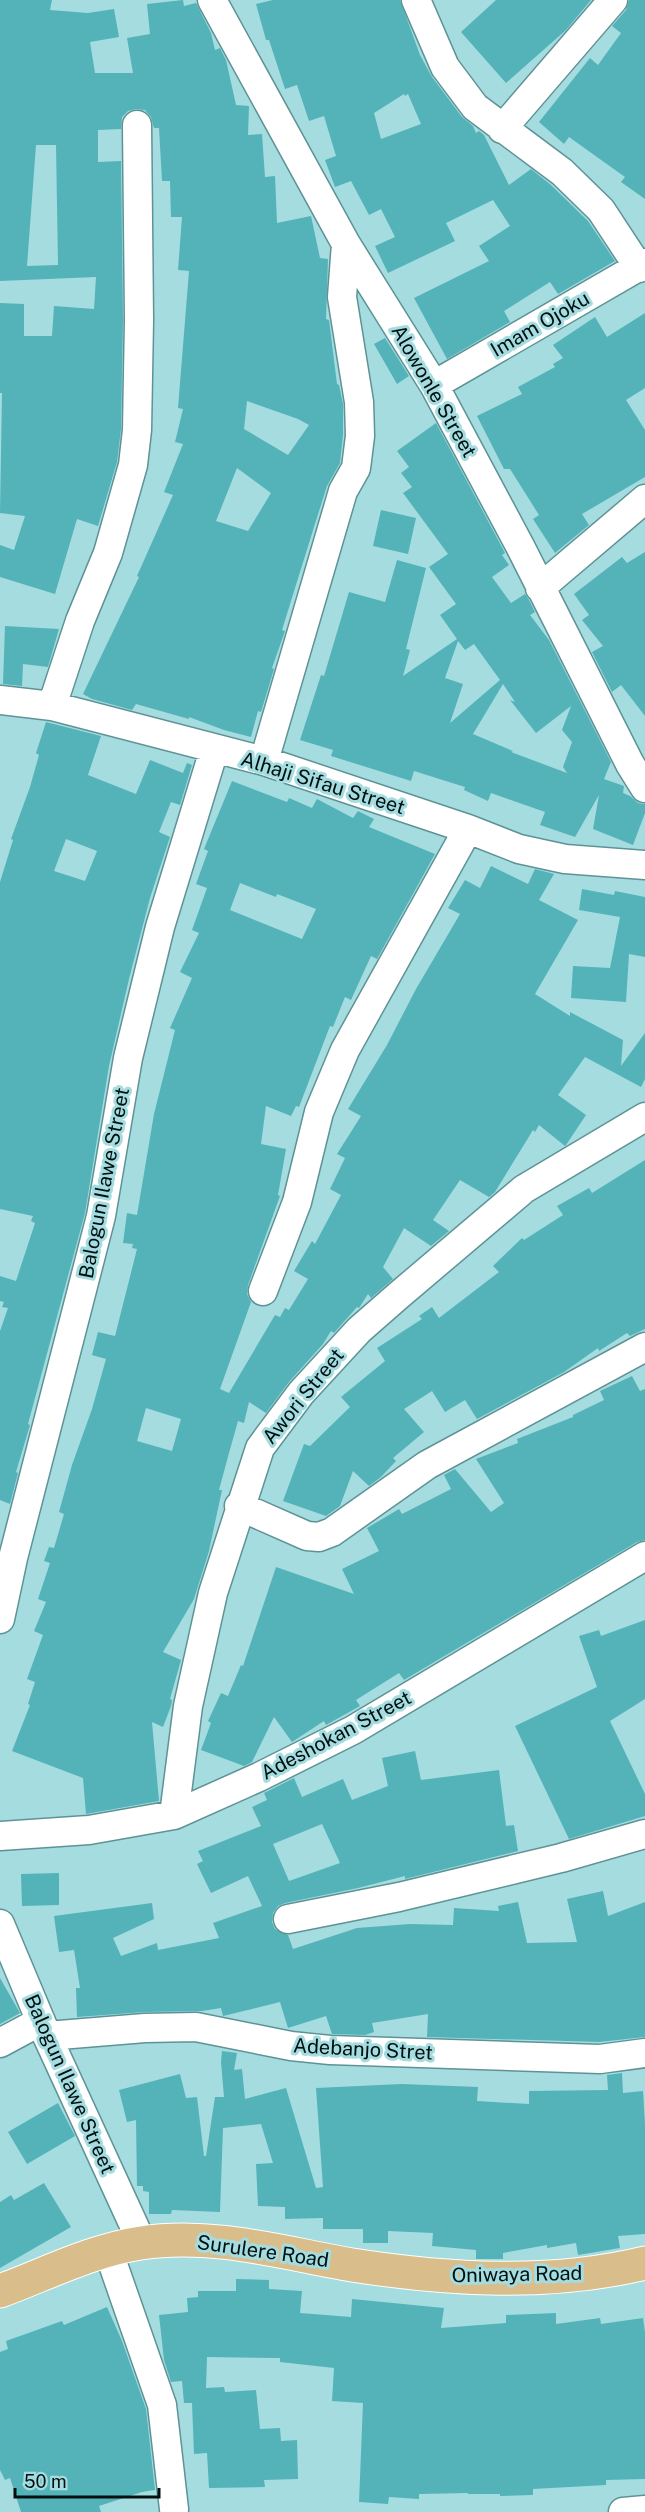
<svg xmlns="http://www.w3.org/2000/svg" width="645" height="2512" font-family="'Public Sans',sans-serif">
<rect width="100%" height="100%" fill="#a5dce0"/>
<path fill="#53b3b9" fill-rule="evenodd" d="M 0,0 L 52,0 L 50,10 L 88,13 L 114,9 L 119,37 L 90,42 L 95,73 L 133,73 L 127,38 L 150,34 L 147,4 L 183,0 L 184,6 L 196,3 L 211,33 L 215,50 L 220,48 L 226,60 L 236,105 L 249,106 L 248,135 L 262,134 L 265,177 L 275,176 L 277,223 L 311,216 L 320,258 L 328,259 L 326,319 L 329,320 L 337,384 L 339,385 L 343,404 L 343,435 L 340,463 L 327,486 L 314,527 L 282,630 L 285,631 L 272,668 L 274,669 L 261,712 L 258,711 L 251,737 L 224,730 L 189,717 L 189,719 L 136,704 L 132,710 L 92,699 L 83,694 L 139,577 L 137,576 L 173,495 L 164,492 L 183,444 L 175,442 L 183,409 L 178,408 L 189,271 L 178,270 L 182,217 L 171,217 L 170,181 L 162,181 L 159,128 L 154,128 L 151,117 L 145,110 L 136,109 L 128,111 L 122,117 L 121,129 L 98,130 L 98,162 L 121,161 L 123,320 L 121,429 L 117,462 L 98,526 L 77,519 L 55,594 L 0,577 L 0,545 L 14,550 L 25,516 L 0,513 L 2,393 L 0,393 L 0,303 L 24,304 L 24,336 L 52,336 L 54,306 L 94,309 L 96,277 L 0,281 ZM 36,145 L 56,145 L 58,265 L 27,266 ZM 247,401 L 298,419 L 309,425 L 288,455 L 244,429 ZM 237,468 L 271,493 L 248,531 L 216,521 Z
M 273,0 L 400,0 L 420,55 L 432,77 L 462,117 L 473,126 L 476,133 L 479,131 L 484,135 L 509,185 L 531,169 L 551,185 L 588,221 L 615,261 L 558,294 L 550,282 L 504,311 L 510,322 L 447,359 L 414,298 L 489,261 L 479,246 L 510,226 L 493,200 L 446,223 L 455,241 L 388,273 L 375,246 L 395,237 L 381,209 L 369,215 L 351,181 L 335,187 L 325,160 L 336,156 L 324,116 L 309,121 L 297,85 L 285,89 L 269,40 L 266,40 L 256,4 ZM 404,94 L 405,96 L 408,94 L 421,124 L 381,139 L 374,113 Z
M 496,0 L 591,0 L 566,30 L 506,83 L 461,32 Z
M 629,0 L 645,0 L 645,199 L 621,182 L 625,177 L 569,137 L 564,144 L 539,122 L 590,58 L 598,65 L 621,33 L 612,26 L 626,10 Z
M 645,313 L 645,388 L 626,400 L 645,430 L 645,477 L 582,514 L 589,525 L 555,553 L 533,519 L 539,515 L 510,469 L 504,469 L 477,416 L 522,394 L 518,387 L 555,367 L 553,364 L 563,358 L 553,345 L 595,317 L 607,337 Z
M 385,338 L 409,376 L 397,384 L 374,344 Z
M 436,423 L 505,553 L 502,555 L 509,565 L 492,577 L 511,603 L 525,594 L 529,600 L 535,612 L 530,615 L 549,640 L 611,762 L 604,779 L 624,786 L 623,793 L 630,796 L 638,803 L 645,804 L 645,813 L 633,845 L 593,829 L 599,795 L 575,837 L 540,825 L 545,812 L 491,793 L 488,801 L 464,790 L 465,787 L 414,771 L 411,781 L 331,756 L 333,750 L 300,740 L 321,675 L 324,676 L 349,592 L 385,602 L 397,560 L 426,568 L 406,649 L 410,650 L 403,676 L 457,639 L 440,615 L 456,604 L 429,567 L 448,554 L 403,493 L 412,487 L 401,473 L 409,467 L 397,451 ZM 458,641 L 465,650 L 474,644 L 500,680 L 450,723 L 463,684 L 445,678 ZM 503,684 L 515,702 L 510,700 L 536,733 L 571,706 L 562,730 L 572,742 L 563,767 L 567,773 L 511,752 L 513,751 L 473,734 Z
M 381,510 L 416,518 L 408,554 L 373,546 Z
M 645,552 L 645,716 L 621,685 L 612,692 L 592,652 L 603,646 L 582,620 L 589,615 L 574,594 L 622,557 L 627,563 Z
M 5,626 L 59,629 L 48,667 L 23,664 L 22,686 L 3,684 Z
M 46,722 L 101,736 L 88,775 L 136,794 L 150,760 L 183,773 L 187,763 L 192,765 L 180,805 L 171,802 L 159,832 L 170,837 L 150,898 L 129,979 L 109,1066 L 85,1213 L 28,1424 L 30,1425 L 16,1472 L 18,1473 L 10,1504 L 0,1500 L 0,1331 L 8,1308 L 2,1307 L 4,1302 L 0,1301 L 0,1276 L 16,1281 L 35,1223 L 31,1221 L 33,1216 L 0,1209 L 0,882 L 13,840 L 11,839 L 30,787 L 39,755 L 36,753 ZM 66,839 L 97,851 L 85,881 L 54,871 Z
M 232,781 L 287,802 L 289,798 L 312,808 L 317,799 L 353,818 L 358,811 L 374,819 L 369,827 L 435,854 L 377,959 L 371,956 L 351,1000 L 345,997 L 333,1027 L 330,1026 L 299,1107 L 296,1106 L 291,1116 L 266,1106 L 261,1144 L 286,1149 L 278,1195 L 280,1196 L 248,1285 L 247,1294 L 251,1302 L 220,1389 L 229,1393 L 275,1315 L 280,1317 L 285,1308 L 289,1310 L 308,1279 L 294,1271 L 312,1241 L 315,1244 L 341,1195 L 330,1189 L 345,1158 L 337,1154 L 361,1116 L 348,1109 L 387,1045 L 416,989 L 460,914 L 448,908 L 465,880 L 480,888 L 491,866 L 528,884 L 535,869 L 554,874 L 539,900 L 578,920 L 535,994 L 570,1016 L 570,1012 L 623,1040 L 621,1066 L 645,1033 L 645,1079 L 641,1087 L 585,1057 L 558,1095 L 586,1115 L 566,1145 L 565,1146 L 539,1125 L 535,1132 L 533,1130 L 495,1192 L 489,1197 L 460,1180 L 433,1220 L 449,1231 L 431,1246 L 404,1228 L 383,1267 L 393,1279 L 371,1298 L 368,1294 L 359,1308 L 357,1307 L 334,1333 L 331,1331 L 323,1344 L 289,1382 L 266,1413 L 249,1402 L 244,1423 L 238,1421 L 229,1453 L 219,1490 L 222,1490 L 209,1551 L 194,1599 L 163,1652 L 181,1660 L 170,1699 L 172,1700 L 171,1706 L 163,1727 L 152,1722 L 159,1801 L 86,1814 L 83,1778 L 12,1751 L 30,1705 L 28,1704 L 35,1682 L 27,1679 L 43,1635 L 34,1631 L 46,1602 L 38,1599 L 50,1563 L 44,1561 L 49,1547 L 54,1548 L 64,1514 L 59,1512 L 72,1465 L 92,1409 L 106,1359 L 92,1355 L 98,1332 L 115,1336 L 137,1249 L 132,1248 L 133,1244 L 123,1243 L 127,1213 L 137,1215 L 154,1114 L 175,1030 L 170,1028 L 192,978 L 180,972 L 199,933 L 192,930 L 207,888 L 196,884 L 208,851 L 204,849 ZM 240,883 L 276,897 L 277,894 L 316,909 L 302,939 L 230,910 ZM 146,1408 L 181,1419 L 172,1451 L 137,1441 Z
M 582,889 L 614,895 L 615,891 L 645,897 L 645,957 L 629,954 L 626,1002 L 571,998 L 573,966 L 610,968 L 620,917 L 579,910 Z
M 645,1160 L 645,1329 L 630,1336 L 627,1333 L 599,1351 L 598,1348 L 564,1372 L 477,1419 L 465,1400 L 445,1412 L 432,1391 L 404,1409 L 424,1432 L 393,1458 L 396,1461 L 381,1477 L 369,1486 L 353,1471 L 340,1506 L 326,1516 L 283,1501 L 304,1444 L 310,1446 L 350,1407 L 341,1397 L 385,1361 L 377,1348 L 422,1319 L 419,1316 L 432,1307 L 439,1318 L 499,1272 L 493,1266 L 522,1238 L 524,1240 L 563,1215 L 557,1206 L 589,1188 L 592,1193 Z
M 632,1376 L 640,1391 L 645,1389 L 645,1540 L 637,1542 L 404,1680 L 399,1673 L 356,1700 L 360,1706 L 326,1725 L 324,1721 L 292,1742 L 274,1717 L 252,1762 L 244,1766 L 201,1750 L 211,1723 L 208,1721 L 221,1693 L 228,1696 L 241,1665 L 243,1666 L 276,1567 L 354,1594 L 342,1569 L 379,1551 L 367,1528 L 399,1509 L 402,1514 L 451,1489 L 444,1475 L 455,1469 L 491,1512 L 504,1503 L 476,1459 L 518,1443 L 517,1439 L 573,1417 L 573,1415 L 604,1400 L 600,1391 Z
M 645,1620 L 645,1699 L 610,1721 L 645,1794 L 645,1816 L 569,1839 L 515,1726 L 597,1687 L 579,1636 L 599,1630 L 601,1636 Z
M 415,1751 L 421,1780 L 499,1770 L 506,1826 L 514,1825 L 518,1851 L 405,1879 L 405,1876 L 358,1888 L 285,1903 L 278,1906 L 273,1913 L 272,1922 L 275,1929 L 288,1935 L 293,1949 L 357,1928 L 410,1924 L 453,1925 L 454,1908 L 499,1911 L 498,1906 L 518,1902 L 527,1943 L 577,1942 L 567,1899 L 603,1891 L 608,1916 L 645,1902 L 645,2037 L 599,2042 L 427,2037 L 428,2014 L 372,2023 L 374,2032 L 365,2035 L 332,2034 L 326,2016 L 288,2028 L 280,2002 L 223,2016 L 221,2008 L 202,2011 L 145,2012 L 77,2017 L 76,1988 L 80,1988 L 74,1950 L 59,1952 L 54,1916 L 152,1903 L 154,1919 L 113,1938 L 121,1956 L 157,1943 L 158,1950 L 219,1938 L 213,1923 L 262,1906 L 248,1876 L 211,1893 L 197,1864 L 203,1861 L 198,1851 L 261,1826 L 252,1807 L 267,1800 L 264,1793 L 294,1778 L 302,1797 L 343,1779 L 352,1800 L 388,1786 L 382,1758 ZM 322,1824 L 340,1863 L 289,1881 L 273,1844 Z
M 59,1873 L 59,1905 L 22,1906 L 21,1874 Z
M 0,1978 L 20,2013 L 0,2024 Z
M 222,2051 L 237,2053 L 234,2070 L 242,2069 L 245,2099 L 286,2088 L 316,2188 L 323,2187 L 316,2088 L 402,2084 L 478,2087 L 477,2101 L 529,2104 L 529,2091 L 608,2090 L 607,2075 L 622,2073 L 623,2093 L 643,2091 L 645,2124 L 645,2234 L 618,2236 L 620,2248 L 578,2255 L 576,2243 L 547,2248 L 547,2245 L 503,2253 L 503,2259 L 476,2259 L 476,2250 L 432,2246 L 433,2233 L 388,2231 L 388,2243 L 363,2243 L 363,2229 L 323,2229 L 323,2218 L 285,2219 L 285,2207 L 258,2206 L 256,2164 L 273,2163 L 261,2124 L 223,2128 L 220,2212 L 172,2210 L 171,2214 L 149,2214 L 149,2192 L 143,2191 L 143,2186 L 137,2186 L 136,2120 L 127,2122 L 119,2090 L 180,2074 L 186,2098 L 197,2097 L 204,2156 L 206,2156 L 215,2097 L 224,2097 L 221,2062 Z
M 58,2103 L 75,2136 L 27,2164 L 8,2132 Z
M 44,2183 L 71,2227 L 0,2268 L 0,2202 L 11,2195 L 14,2200 Z
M 236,2279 L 269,2280 L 269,2289 L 302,2291 L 300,2313 L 351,2317 L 352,2299 L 444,2308 L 441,2328 L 506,2323 L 506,2315 L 556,2313 L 556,2324 L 600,2318 L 601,2324 L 643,2318 L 645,2332 L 645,2479 L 606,2480 L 606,2485 L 533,2489 L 533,2495 L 500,2496 L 500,2494 L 468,2494 L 468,2493 L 419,2494 L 419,2499 L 389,2497 L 388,2504 L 359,2502 L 363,2403 L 332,2401 L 334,2368 L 280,2362 L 280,2358 L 207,2357 L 206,2388 L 224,2387 L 225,2392 L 256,2390 L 260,2429 L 280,2428 L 281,2441 L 297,2440 L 298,2479 L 264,2480 L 265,2487 L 209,2488 L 207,2453 L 194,2454 L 192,2403 L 184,2403 L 182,2381 L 171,2382 L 164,2360 L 159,2315 L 188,2312 L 187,2298 L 198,2297 L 198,2291 L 236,2291 Z
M 107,2307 L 122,2341 L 146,2409 L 155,2490 L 142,2492 L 99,2506 L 101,2512 L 21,2512 L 10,2478 L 5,2480 L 0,2470 L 0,2352 L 8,2349 L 6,2341 L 62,2321 L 64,2325 Z"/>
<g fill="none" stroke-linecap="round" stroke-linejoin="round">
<g stroke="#5e9396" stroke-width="31">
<path id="minor" d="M 212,0 L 346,244 L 434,385 L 521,548 L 630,764 L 645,788
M 416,0 L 445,67 L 475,107 L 562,172 L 601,210 L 639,268
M 502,129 L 613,0
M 434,385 L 645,263
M 540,588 L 645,499
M 0,700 L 52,706 L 264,761 L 468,829 L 519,849 L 565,859 L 645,865
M 52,706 L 80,621 L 108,553 L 133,465 L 137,430 L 139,320 L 137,125
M 264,761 L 343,491 L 356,468 L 360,436 L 359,402 L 342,297 L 346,244
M 263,1291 L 297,1202 L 319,1112 L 345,1050 L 468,829
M 239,1506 L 307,1536 L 319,1537 L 332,1532 L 427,1465 L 645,1347
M 0,1619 L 13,1558 L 101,1216 L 128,1058 L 160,927 L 214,750
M 174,1815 L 188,1706 L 213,1593 L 260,1448 L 301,1393 L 359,1330 L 399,1295 L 524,1189 L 645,1117
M 0,1836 L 89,1830 L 174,1815 L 259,1777 L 353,1730 L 645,1556
M 288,1919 L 399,1897 L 561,1858 L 645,1834
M 0,1924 L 47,2036 L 142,2243
M 47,2036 L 145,2028 L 196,2027 L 291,2046 L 330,2050 L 600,2059 L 645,2053
M 0,2043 L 41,2021
M 108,2250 L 162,2405 L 174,2509
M 623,2512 L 645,2510"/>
</g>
<g stroke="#fff" stroke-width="35">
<path id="major" d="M 0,2291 C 46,2274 93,2250 141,2243 C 212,2232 283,2253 352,2265 C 449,2280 550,2286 645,2263"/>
</g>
<use href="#minor" stroke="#fff" stroke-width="28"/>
<use href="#major" stroke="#d9be8c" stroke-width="33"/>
</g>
<g text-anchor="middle" stroke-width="6" stroke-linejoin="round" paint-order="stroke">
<g font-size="20" fill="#001011" stroke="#a5dce0">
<text transform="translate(540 324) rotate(-30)" y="7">Imam Ojoku</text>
<text transform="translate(434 391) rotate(60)" y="7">Alowonle Street</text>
<text transform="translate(323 783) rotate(17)" y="7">Alhaji Sifau Street</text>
<text transform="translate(104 1183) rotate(-79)" y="7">Balogun Ilawe Street</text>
<text transform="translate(303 1396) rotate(-51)" y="7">Awori Street</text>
<text transform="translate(336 1735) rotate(-28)" y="7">Adeshokan Street</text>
<text transform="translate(363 2049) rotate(3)" y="7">Adebanjo Stret</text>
<text transform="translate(70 2084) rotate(66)" y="7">Balogun Ilawe Street</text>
<text transform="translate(263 2251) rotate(8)" y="7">Surulere Road</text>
<text transform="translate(517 2274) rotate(-1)" y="7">Oniwaya Road</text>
</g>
</g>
<path d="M15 2488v9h144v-9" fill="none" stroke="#001011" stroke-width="3"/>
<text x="24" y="2488" font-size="18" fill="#001011" stroke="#a5dce0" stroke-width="4.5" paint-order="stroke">50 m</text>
</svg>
